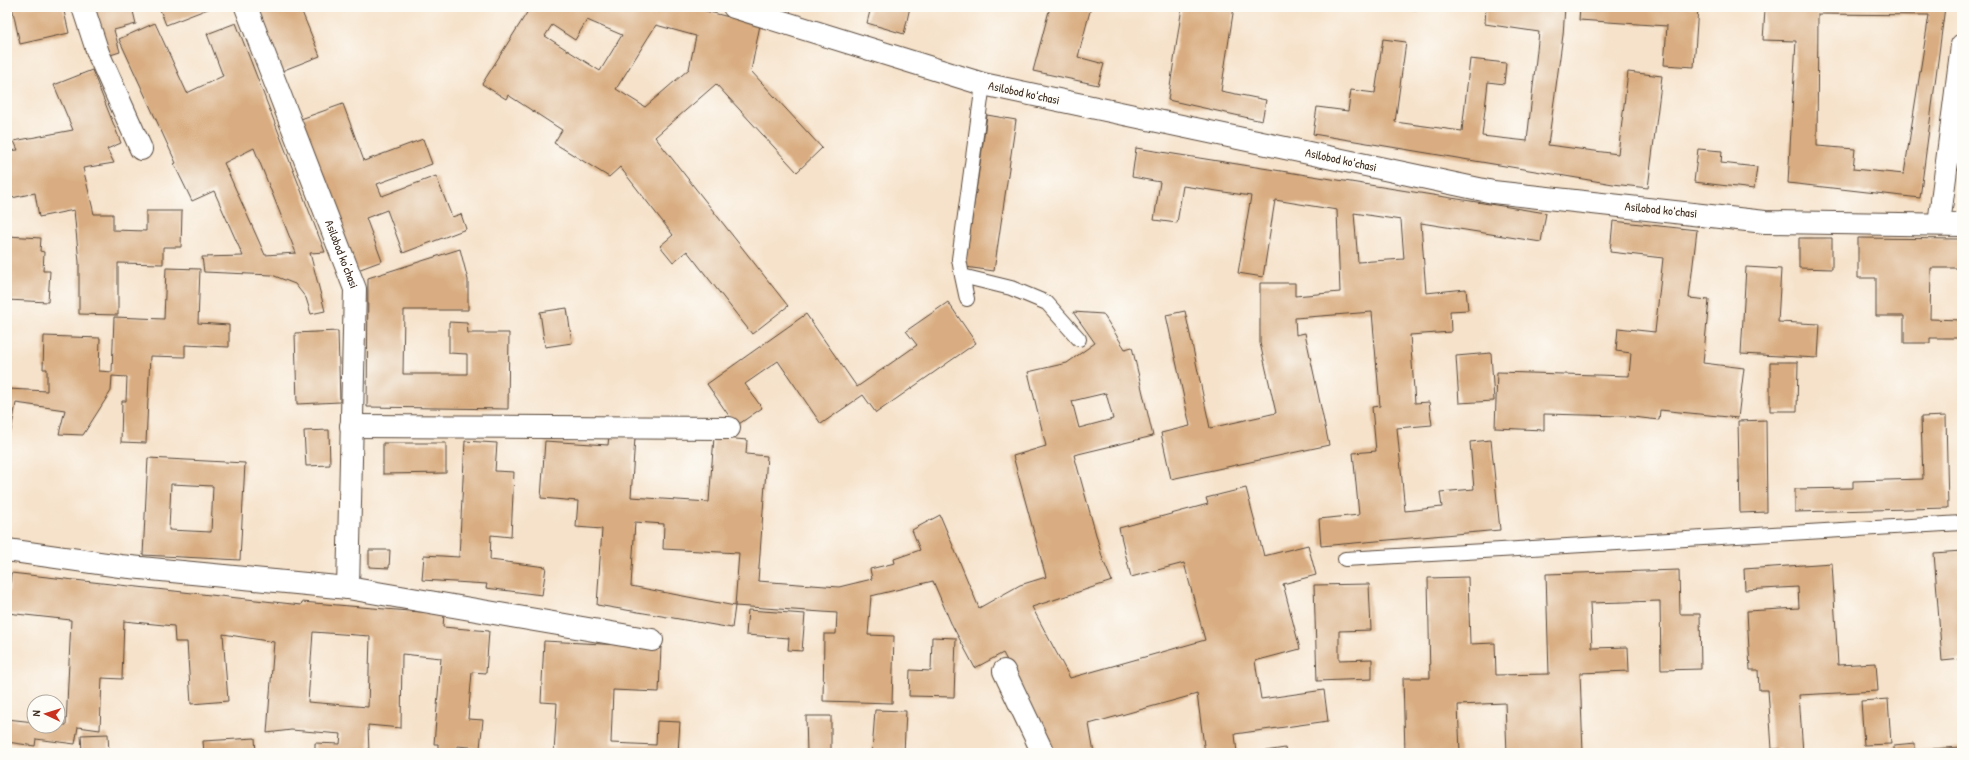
<svg xmlns="http://www.w3.org/2000/svg" width="1969" height="760" font-family="'Patrick Hand',sans-serif">
<rect width="100%" height="100%" fill="#fdfcf7"/>
<filter id="ink" filterUnits="userSpaceOnUse"><feTurbulence type="fractalNoise" baseFrequency=".025" numOctaves="2"/><feDisplacementMap in="SourceGraphic" scale="8" xChannelSelector="R" yChannelSelector="G"/><feConvolveMatrix kernelMatrix="1 2 1 2 8 2 1 2 1" color-interpolation-filters="sRGB"/></filter>
<filter id="wash" filterUnits="userSpaceOnUse"><feTurbulence type="fractalNoise" baseFrequency=".012" numOctaves="4" result="noise"/><feDisplacementMap in="SourceGraphic" scale="16" xChannelSelector="R" yChannelSelector="G"/><feGaussianBlur stdDeviation="0.9" result="paint"/><feColorMatrix in="noise" values="0 0 0 0 0 0 0 0 0 0 0 0 0 0 0 0 0 1.4 0 .05"/><feComposite in="paint" operator="in"/></filter>
<g filter="url(#wash)">
<rect width="100%" height="100%" fill="#f6e2ca"/>
<g id="blocks">
<path fill="#d9ad81" fill-rule="evenodd" d="M 12,7 L 63,7 L 69,33 L 20,44 Z
M 91,7 L 132,7 L 136,24 L 114,30 L 120,52 L 104,57 Z
M 159,7 L 213,7 L 166,25 Z
M 253,7 L 300,7 L 320,56 L 279,72 Z
M 517,7 L 635,7 L 639,9 L 641,7 L 690,7 L 760,25 L 751,71 L 822,148 L 797,172 L 716,84 L 655,137 L 788,306 L 752,334 L 687,251 L 673,262 L 660,246 L 673,235 L 620,167 L 609,177 L 554,143 L 562,130 L 508,95 L 506,99 L 482,84 L 528,11 ZM 587,20 L 622,35 L 600,71 L 545,36 L 552,25 L 575,40 ZM 656,25 L 696,36 L 689,69 L 645,107 L 616,89 Z
M 871,7 L 910,7 L 904,34 L 867,23 Z
M 1050,7 L 1091,7 L 1078,57 L 1104,64 L 1098,85 L 1033,71 Z
M 1182,7 L 1234,7 L 1221,91 L 1266,100 L 1262,121 L 1168,100 Z
M 1382,7 L 1433,7 L 1433,10 L 1382,9 Z
M 1486,7 L 1565,7 L 1563,35 L 1548,145 L 1618,154 L 1628,72 L 1662,76 L 1648,188 L 1613,184 L 1313,134 L 1317,107 L 1348,111 L 1351,90 L 1375,93 L 1383,39 L 1406,42 L 1395,122 L 1462,131 L 1470,59 L 1506,63 L 1504,84 L 1488,82 L 1482,136 L 1527,141 L 1539,32 L 1485,24 Z
M 1580,7 L 1698,7 L 1694,67 L 1664,65 L 1667,26 L 1579,20 Z
M 1745,7 L 1945,7 L 1920,198 L 1788,183 L 1796,41 L 1763,40 L 1765,9 ZM 1818,14 L 1929,15 L 1904,174 L 1853,169 L 1855,149 L 1817,146 Z
M 155,23 L 187,93 L 223,76 L 207,34 L 236,23 L 325,252 L 310,253 L 325,311 L 311,314 L 306,298 L 295,284 L 272,275 L 204,272 L 202,257 L 243,256 L 214,191 L 192,201 L 174,164 L 176,163 L 119,39 ZM 254,148 L 296,253 L 265,255 L 224,163 Z
M 92,70 L 121,143 L 107,149 L 114,163 L 83,168 L 94,214 L 113,214 L 113,230 L 146,231 L 146,211 L 182,211 L 181,247 L 163,247 L 163,264 L 118,263 L 118,315 L 79,314 L 79,262 L 74,210 L 39,217 L 35,193 L 7,199 L 7,151 L 18,150 L 14,141 L 73,130 L 54,85 Z
M 343,104 L 364,161 L 423,139 L 432,164 L 377,184 L 382,196 L 436,176 L 452,217 L 461,214 L 466,229 L 403,253 L 387,210 L 366,218 L 382,261 L 355,271 L 298,120 Z
M 987,115 L 1016,120 L 994,271 L 965,267 Z
M 1136,148 L 1546,213 L 1541,242 L 1421,223 L 1426,293 L 1466,289 L 1468,310 L 1450,311 L 1451,332 L 1410,335 L 1415,403 L 1429,402 L 1432,425 L 1397,428 L 1405,511 L 1442,507 L 1440,492 L 1474,489 L 1470,442 L 1491,440 L 1500,530 L 1321,546 L 1319,519 L 1359,515 L 1353,453 L 1376,451 L 1372,407 L 1380,406 L 1372,312 L 1295,318 L 1296,335 L 1305,333 L 1329,445 L 1171,479 L 1161,433 L 1190,426 L 1166,315 L 1185,311 L 1210,428 L 1276,413 L 1260,343 L 1260,283 L 1295,283 L 1295,296 L 1340,292 L 1337,210 L 1275,200 L 1263,277 L 1238,273 L 1251,196 L 1183,186 L 1177,223 L 1154,220 L 1160,182 L 1132,177 ZM 1354,213 L 1401,220 L 1404,259 L 1358,262 Z
M 1698,149 L 1722,151 L 1721,163 L 1757,167 L 1754,189 L 1694,182 Z
M 1961,181 L 1962,207 L 1958,207 Z
M 1613,221 L 1697,230 L 1689,298 L 1709,300 L 1703,363 L 1744,368 L 1738,418 L 1660,410 L 1659,420 L 1624,416 L 1544,414 L 1544,430 L 1495,428 L 1497,372 L 1629,376 L 1631,353 L 1616,351 L 1618,328 L 1655,332 L 1663,258 L 1610,252 Z
M 7,236 L 41,238 L 40,251 L 44,252 L 43,271 L 50,271 L 48,302 L 7,300 Z
M 1799,238 L 1832,238 L 1832,269 L 1799,268 Z
M 1858,238 L 1962,239 L 1962,268 L 1931,268 L 1930,319 L 1962,320 L 1962,338 L 1930,338 L 1930,343 L 1904,343 L 1904,316 L 1876,316 L 1876,278 L 1858,278 Z
M 460,249 L 468,280 L 468,310 L 404,310 L 403,374 L 467,374 L 467,354 L 449,353 L 449,322 L 467,323 L 468,333 L 509,333 L 508,409 L 367,407 L 368,278 Z
M 1746,267 L 1781,269 L 1778,322 L 1820,324 L 1818,358 L 1741,354 Z
M 166,268 L 200,269 L 198,323 L 229,325 L 229,347 L 185,345 L 185,357 L 150,356 L 146,443 L 121,442 L 122,401 L 126,401 L 127,377 L 112,376 L 111,391 L 83,435 L 59,434 L 65,410 L 16,403 L 11,431 L 7,430 L 8,389 L 47,391 L 47,369 L 43,369 L 44,336 L 100,338 L 99,371 L 112,372 L 114,317 L 164,319 Z
M 948,302 L 976,343 L 876,413 L 863,395 L 821,424 L 778,361 L 745,384 L 762,408 L 736,426 L 707,384 L 806,314 L 857,387 L 917,345 L 906,331 Z
M 567,308 L 572,343 L 545,347 L 540,312 Z
M 1073,312 L 1103,314 L 1125,349 L 1132,347 L 1153,436 L 1074,455 L 1103,560 L 1112,581 L 1032,607 L 1070,678 L 1205,640 L 1184,563 L 1131,577 L 1119,528 L 1208,504 L 1206,498 L 1246,488 L 1264,556 L 1308,545 L 1316,575 L 1283,584 L 1300,649 L 1255,661 L 1261,699 L 1324,690 L 1328,721 L 1235,734 L 1237,753 L 1205,753 L 1197,694 L 1089,724 L 1094,753 L 1051,753 L 1047,736 L 1003,653 L 975,668 L 951,623 L 933,581 L 871,596 L 868,635 L 894,636 L 892,703 L 823,701 L 824,634 L 836,634 L 837,613 L 735,606 L 739,553 L 663,549 L 664,524 L 635,522 L 631,586 L 735,606 L 732,628 L 597,605 L 602,529 L 576,527 L 578,501 L 541,498 L 545,441 L 608,445 L 609,436 L 635,438 L 631,497 L 709,502 L 714,437 L 747,440 L 746,454 L 767,456 L 758,581 L 839,587 L 872,579 L 870,569 L 895,563 L 894,559 L 920,550 L 912,530 L 940,515 L 979,608 L 1020,585 L 1046,577 L 1013,456 L 1046,446 L 1028,372 L 1067,363 L 1095,343 ZM 1106,393 L 1113,419 L 1079,428 L 1072,401 Z
M 338,331 L 340,402 L 297,404 L 295,333 Z
M 1491,353 L 1494,401 L 1459,403 L 1456,356 Z
M 1770,362 L 1798,362 L 1797,411 L 1770,411 Z
M 1946,416 L 1948,508 L 1795,512 L 1795,489 L 1853,488 L 1853,481 L 1923,479 L 1921,417 Z
M 1766,420 L 1767,512 L 1740,513 L 1738,421 Z
M 329,430 L 330,465 L 306,466 L 304,431 Z
M 465,441 L 497,443 L 495,471 L 514,472 L 511,537 L 491,535 L 490,560 L 546,567 L 542,595 L 486,588 L 487,584 L 422,580 L 424,555 L 459,557 Z
M 383,443 L 446,443 L 446,473 L 383,474 Z
M 148,458 L 245,463 L 240,560 L 143,555 ZM 171,484 L 213,486 L 211,532 L 169,530 Z
M 369,550 L 390,550 L 389,568 L 369,567 Z
M 1962,551 L 1962,659 L 1942,661 L 1934,553 Z
M 1832,563 L 1838,665 L 1876,663 L 1878,691 L 1799,695 L 1803,753 L 1780,753 L 1780,749 L 1772,749 L 1768,690 L 1759,690 L 1758,670 L 1750,670 L 1747,611 L 1799,608 L 1798,587 L 1745,590 L 1744,569 Z
M 1679,570 L 1680,614 L 1700,614 L 1701,669 L 1661,670 L 1660,601 L 1590,603 L 1592,648 L 1628,647 L 1629,671 L 1580,673 L 1583,753 L 1507,753 L 1505,703 L 1458,705 L 1460,753 L 1405,753 L 1403,678 L 1430,678 L 1428,578 L 1468,577 L 1470,644 L 1495,643 L 1496,675 L 1549,674 L 1546,574 Z
M 11,573 L 301,605 L 302,602 L 444,614 L 443,627 L 489,631 L 486,673 L 472,672 L 468,719 L 483,720 L 480,748 L 457,746 L 457,753 L 438,753 L 438,744 L 434,744 L 441,658 L 402,654 L 401,728 L 368,725 L 369,753 L 315,753 L 315,743 L 340,744 L 341,734 L 291,730 L 267,733 L 274,642 L 223,634 L 228,701 L 191,704 L 187,642 L 175,642 L 174,626 L 124,621 L 122,679 L 102,678 L 100,730 L 78,727 L 75,744 L 36,739 L 35,746 L 7,742 L 7,719 L 34,722 L 34,726 L 66,725 L 71,620 L 7,613 ZM 313,632 L 370,636 L 368,707 L 308,702 Z
M 1369,584 L 1371,630 L 1339,631 L 1339,660 L 1372,659 L 1372,679 L 1317,681 L 1314,585 Z
M 748,610 L 805,614 L 802,651 L 788,650 L 789,638 L 746,635 Z
M 932,637 L 956,638 L 954,697 L 909,696 L 910,670 L 931,671 Z
M 544,641 L 661,647 L 659,692 L 613,690 L 611,743 L 656,745 L 657,721 L 680,722 L 678,753 L 554,753 L 557,703 L 541,702 Z
M 1888,699 L 1891,744 L 1864,745 L 1861,701 Z
M 875,710 L 906,711 L 904,753 L 872,753 Z
M 806,716 L 831,716 L 831,753 L 807,753 Z
M 108,734 L 109,753 L 82,753 L 81,735 Z
M 255,738 L 256,753 L 204,753 L 203,741 Z
M 1915,743 L 1915,750 L 1962,747 L 1962,753 L 1894,753 L 1894,745 Z
M 1285,748 L 1286,753 L 1259,753 L 1259,752 Z"/>
</g>
</g>
<g filter="url(#ink)">
<use href="#blocks" fill-opacity="0" stroke="#574638" stroke-width="1"/>
<g fill="none" stroke-linecap="round" stroke-linejoin="round">
<g stroke="#574638" stroke-width="16">
<path id="service" d="M 983,84 L 959,259 L 962,276 L 1011,288 L 1047,303 L 1079,339
M 962,276 L 967,299
M 1345,559 L 1962,523"/>
</g>
<g stroke="#574638" stroke-width="24">
<g id="minor">
<path d="M 83,7 L 98,53 L 141,149"/>
<path id="s1" d="M 246,7 L 355,289 L 348,588"/>
<path d="M 734,7 L 983,84 L 1493,192 L 1765,222 L 1962,225"/>
<path d="M 1939,224 L 1962,45"/>
<path d="M 351,426 L 729,428"/>
<path d="M 7,550 L 120,566 L 348,588 L 652,640"/>
<path d="M 1004,671 L 1043,753"/>
</g>
</g>
<use href="#service" stroke="#fff" stroke-width="14"/>
<use href="#minor" stroke="#fff" stroke-width="22"/>
</g>
</g>
<g text-anchor="middle" stroke-width="3.5" stroke-linejoin="round" paint-order="stroke">
<g font-size="12" fill="#3b2a1e" stroke="#fdfcf7">
<text transform="translate(1024 93) rotate(12)" y="4">Asilobod koʻchasi</text>
<text transform="translate(1341 160) rotate(12)" y="4">Asilobod koʻchasi</text>
<text transform="translate(1661 210) rotate(6)" y="4">Asilobod koʻchasi</text>
<text dy="4" stroke="none"><textPath href="#s1" startOffset="265">Asilobod ko'chasi</textPath></text>
</g>
</g>
<rect width="1969" height="760" fill="none" stroke="#fdfcf7" stroke-width="24"/>
<g transform="translate(46 714) rotate(274)"><circle r="19" fill="#fdfcf7" stroke="#afa8a0"/>
<path d="M0-3L7 15L0 10L-7 15Z" fill="#c8321e"/>
<text y="-6" font-size="11" font-weight="bold" text-anchor="middle" fill="#3b2a1e">N</text>
</g>
</svg>
